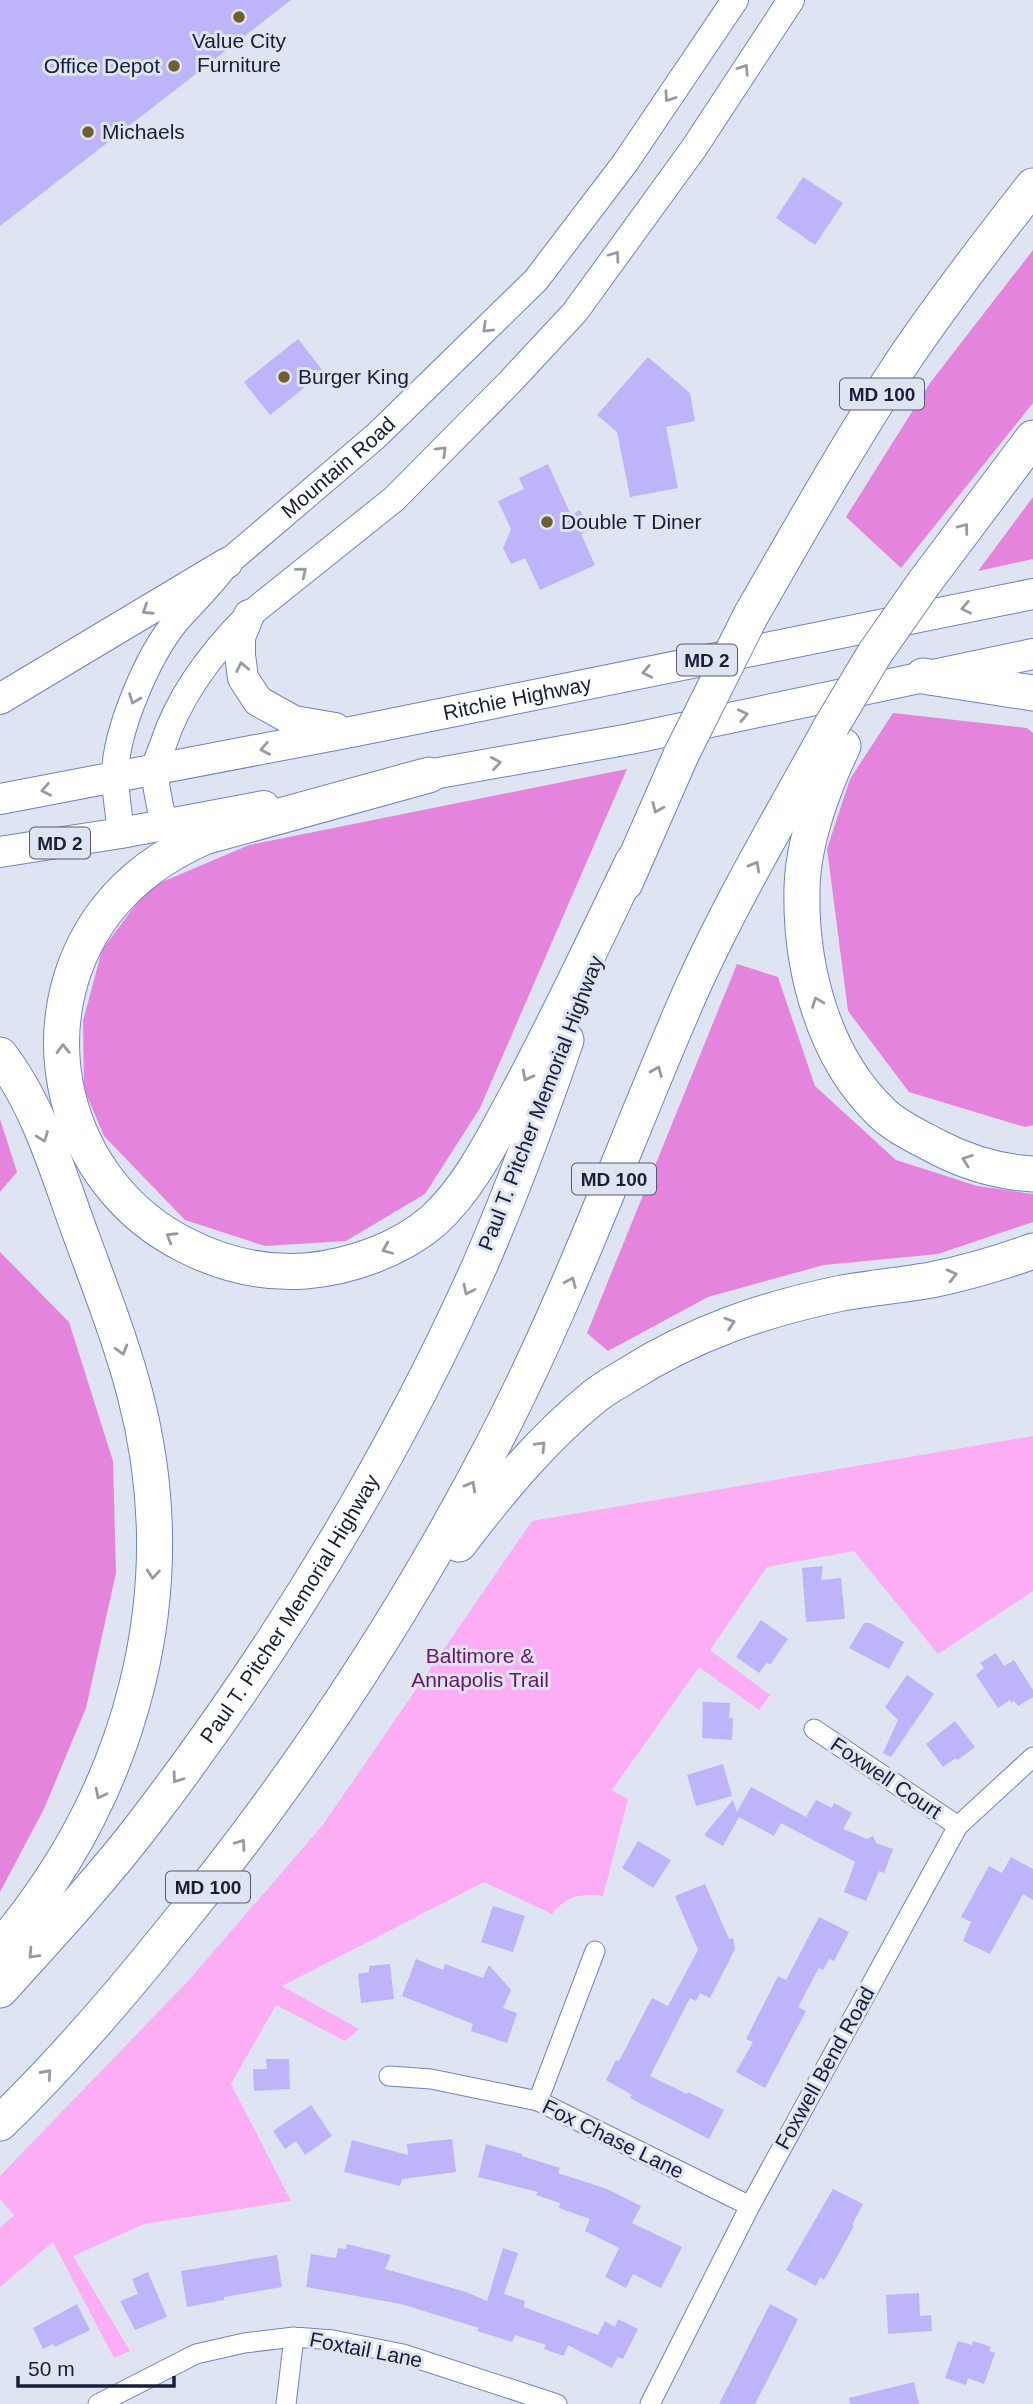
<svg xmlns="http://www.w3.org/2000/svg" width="1033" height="2404" font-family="Arial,sans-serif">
<rect width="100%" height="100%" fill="#dfe4f3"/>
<path fill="#fcadf4" d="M 1033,1436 L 1033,1591 L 938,1654 L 854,1551 L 767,1567 L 710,1650 L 770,1695 L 759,1710 L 699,1667 L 612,1790 L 628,1799 L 603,1896 C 581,1893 566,1896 552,1914 L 484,1882 L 282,1986 L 359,2029 L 345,2041 L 276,2005 L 231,2084 L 291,2201 L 144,2224 L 73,2256 L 130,2351 L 114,2358 L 53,2242 L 0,2287 L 0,2228 L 14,2215 L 0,2199 L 0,2176 L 188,1981 L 322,1826 L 532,1521 Z"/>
<path fill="#e484dc" d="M 1033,250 L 1033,403 L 901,568 L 846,517 L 930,383 Z
M 1033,497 L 1033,559 L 978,571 Z
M 893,713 L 1027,728 L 1033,733 L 1033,1125 L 1025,1127 L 909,1092 L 848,1011 L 827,849 L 850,779 Z
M 627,769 L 480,1108 L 425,1194 L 346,1241 L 265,1246 L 185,1220 L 104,1136 L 84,1089 L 83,1021 L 102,950 L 148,888 L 249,845 Z
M 737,964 L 778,977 L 815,1086 L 896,1160 L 977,1186 L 1033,1194 L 1033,1222 L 938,1254 L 824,1265 L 708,1297 L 608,1351 L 587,1333 Z
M 0,1119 L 17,1172 L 0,1192 Z
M 0,1252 L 69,1322 L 113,1461 L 116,1573 L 86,1708 L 44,1809 L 0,1892 Z"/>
<path fill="#bdb4f9" d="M 0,0 L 291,0 L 0,226 Z
M 803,177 L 843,203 L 815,245 L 776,218 Z
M 298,339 L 324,372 L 270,415 L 244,382 Z
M 648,357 L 690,393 L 695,421 L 666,427 L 678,488 L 630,497 L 617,432 L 597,415 Z
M 548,464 L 571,515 L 580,510 L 589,530 L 581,534 L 595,565 L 540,590 L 525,558 L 511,564 L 503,548 L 511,529 L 498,501 L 524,489 L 519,478 Z
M 823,1566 L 821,1580 L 841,1578 L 845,1619 L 806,1622 L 802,1568 Z
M 761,1620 L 788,1639 L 770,1665 L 767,1662 L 759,1673 L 736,1657 Z
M 864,1623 L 870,1623 L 904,1642 L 889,1669 L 849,1648 Z
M 996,1653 L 1004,1666 L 1014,1660 L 1033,1690 L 1033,1697 L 1018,1706 L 1014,1701 L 1011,1703 L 1010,1700 L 998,1708 L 976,1675 L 984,1668 L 980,1663 Z
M 907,1675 L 934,1694 L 891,1757 L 883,1753 L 898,1720 L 885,1707 Z
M 703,1702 L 730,1703 L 729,1718 L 733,1718 L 732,1740 L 702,1738 Z
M 955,1721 L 975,1747 L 958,1760 L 956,1758 L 943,1767 L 926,1744 Z
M 723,1764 L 732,1796 L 696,1806 L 687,1775 Z
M 751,1787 L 806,1817 L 816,1800 L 832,1808 L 834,1803 L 852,1813 L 843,1829 L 867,1839 L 873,1836 L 876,1843 L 893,1849 L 884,1873 L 879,1871 L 866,1901 L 844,1892 L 855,1862 L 781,1823 L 774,1836 L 739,1817 L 723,1846 L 704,1835 L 733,1800 L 737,1812 Z
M 638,1841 L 671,1860 L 653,1888 L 622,1868 Z
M 1011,1857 L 1033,1869 L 1033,1900 L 1023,1894 L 990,1954 L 963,1941 L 971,1922 L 961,1917 L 989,1866 L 1002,1873 Z
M 705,1884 L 729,1939 L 733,1938 L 735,1949 L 710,1998 L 700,1993 L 696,2001 L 690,1998 L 650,2076 L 687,2094 L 688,2092 L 724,2110 L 709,2139 L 630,2098 L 632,2095 L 606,2080 L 616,2060 L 619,2061 L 652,1998 L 668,2006 L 698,1950 L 675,1896 Z
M 493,1906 L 525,1916 L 513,1952 L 481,1942 Z
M 819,1917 L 849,1932 L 834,1961 L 829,1959 L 823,1970 L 819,1968 L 798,2007 L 806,2011 L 765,2088 L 736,2072 L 753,2042 L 746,2039 L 778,1976 L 786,1980 Z
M 416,1959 L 443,1970 L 445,1964 L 483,1978 L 489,1965 L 511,1990 L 503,2008 L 517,2013 L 507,2043 L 471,2031 L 473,2024 L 402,1996 Z
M 390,1964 L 394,1999 L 361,2003 L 358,1974 L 369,1972 L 369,1966 Z
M 266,2059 L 289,2059 L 290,2089 L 254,2091 L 253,2069 L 267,2069 Z
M 311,2105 L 332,2136 L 305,2155 L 296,2141 L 285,2149 L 273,2131 Z
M 452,2139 L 456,2172 L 402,2179 L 400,2186 L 344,2172 L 352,2140 L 408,2155 L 407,2144 Z
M 486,2144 L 522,2154 L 522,2156 L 560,2168 L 558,2173 L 607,2189 L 641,2206 L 632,2223 L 682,2247 L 661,2288 L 633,2274 L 626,2288 L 605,2277 L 619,2248 L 585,2231 L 590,2219 L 559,2208 L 560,2203 L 536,2195 L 538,2192 L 478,2177 Z
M 833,2189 L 863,2204 L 852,2225 L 854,2226 L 824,2280 L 820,2277 L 816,2286 L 786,2270 Z
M 347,2244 L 391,2255 L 385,2269 L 466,2292 L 487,2301 L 503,2248 L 518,2253 L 504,2294 L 525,2301 L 524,2307 L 598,2335 L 605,2321 L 615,2327 L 618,2319 L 638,2329 L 623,2359 L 618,2357 L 612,2368 L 568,2345 L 564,2356 L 544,2349 L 546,2345 L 515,2335 L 512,2342 L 477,2331 L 479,2328 L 401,2304 L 306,2287 L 311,2254 L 336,2258 L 338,2248 L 346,2249 Z
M 277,2255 L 282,2287 L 224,2297 L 224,2300 L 187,2307 L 181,2271 Z
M 148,2272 L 167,2317 L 135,2330 L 120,2301 L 138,2294 L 132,2279 Z
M 919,2293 L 920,2316 L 931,2315 L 932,2331 L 888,2334 L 886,2295 Z
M 77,2304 L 90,2330 L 55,2347 L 53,2344 L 43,2349 L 33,2328 Z
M 770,2304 L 798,2319 L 781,2353 L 755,2404 L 719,2404 Z
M 958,2341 L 972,2345 L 973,2341 L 991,2347 L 989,2351 L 995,2353 L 984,2384 L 968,2378 L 966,2385 L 945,2378 Z
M 914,2382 L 919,2404 L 850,2404 L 849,2398 Z"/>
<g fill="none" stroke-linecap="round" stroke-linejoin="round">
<g stroke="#6e83c5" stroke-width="21">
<path id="street" d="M 814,1729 L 958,1826
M 389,2076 L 431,2079 L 538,2101 L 750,2206
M 538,2101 L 595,1951
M 98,2404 L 196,2354 L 244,2343 L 294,2337 L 333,2340 L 403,2354 L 557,2404
M 286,2404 L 294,2337
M 650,2404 L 750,2206 L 958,1826 L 1033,1757"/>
</g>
<g stroke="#6e83c5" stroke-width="28">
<g id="secondary">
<path d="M 164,825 C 161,808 155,788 155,771 C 155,763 160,753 163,745 C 179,695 212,652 249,615 L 394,499 L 509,383 L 575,312 L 694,148 L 791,0"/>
<path id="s1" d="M 121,833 C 119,815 116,797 115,779 C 114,733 148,655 177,620 C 194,601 212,584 227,563 L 376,436 L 536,280 L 625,163 L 735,0"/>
</g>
</g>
<g stroke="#6e83c5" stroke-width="32">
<g id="primary">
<path d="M 249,615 L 240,637 L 240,655 L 243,678 L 258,701 L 294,721 L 335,728"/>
<path d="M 0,699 L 227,563"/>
<path d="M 405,779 L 630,739 L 1033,654"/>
<path id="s2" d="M 0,799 L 356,731 L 1033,594"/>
<path d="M 0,852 L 121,833 L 264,806"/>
</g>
</g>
<g stroke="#6e83c5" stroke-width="37">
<g id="highway">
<path d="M 924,583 L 1033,438"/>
<path d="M 751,615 C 801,528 850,441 905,358 C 945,299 989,242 1033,186"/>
<path d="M 923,676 L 1033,693"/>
<path d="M 843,746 C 823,787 803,842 802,888 C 800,967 823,1057 882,1113 C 896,1127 919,1137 937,1147 C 968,1163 998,1172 1033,1174"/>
<path d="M 429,775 L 204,837 C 164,855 132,877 105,912 C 22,1023 63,1184 185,1245 C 224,1265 263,1274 306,1271 C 350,1267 399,1250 433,1221 C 470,1187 492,1141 516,1097 C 558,1019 595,940 633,861"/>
<path d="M 625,883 L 681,755"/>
<path d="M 0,1055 C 41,1108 59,1177 82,1238 C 101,1290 121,1341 135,1394 C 187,1593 132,1793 0,1948"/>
<path d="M 459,1544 C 500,1490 542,1439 595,1396 C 605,1388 616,1382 626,1376 C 693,1333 765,1309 842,1293 C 872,1288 902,1285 931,1280 C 966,1273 1000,1263 1033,1251"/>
<path id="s3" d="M 0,1990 C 50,1935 101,1880 146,1821 C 277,1649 392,1462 480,1265 C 512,1191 540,1116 566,1040"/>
<path d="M 0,2123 C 61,2064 117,1999 170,1933 C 296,1780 405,1615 496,1439 C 568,1300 621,1153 683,1009 C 725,911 781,818 832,725"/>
</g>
</g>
<use href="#street" stroke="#fff" stroke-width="19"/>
<use href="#secondary" stroke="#fff" stroke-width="26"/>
<use href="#primary" stroke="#fff" stroke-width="30"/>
<use href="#highway" stroke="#fff" stroke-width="35"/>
<g stroke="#6e83c5" stroke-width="37" stroke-linecap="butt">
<path id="highway-bridge" d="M 832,725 L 875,653 L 924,583
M 681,755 L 751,615"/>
</g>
<use href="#highway-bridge" stroke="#fff" stroke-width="35"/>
</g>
<defs><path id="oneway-chevron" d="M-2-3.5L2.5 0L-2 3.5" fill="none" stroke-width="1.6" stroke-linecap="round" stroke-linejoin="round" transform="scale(1.75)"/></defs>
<g stroke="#979aa6">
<use href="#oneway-chevron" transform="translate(744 69) rotate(-57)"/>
<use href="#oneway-chevron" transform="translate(669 97) rotate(124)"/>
<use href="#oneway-chevron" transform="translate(615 256) rotate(-54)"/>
<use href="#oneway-chevron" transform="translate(487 328) rotate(136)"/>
<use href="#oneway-chevron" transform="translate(442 451) rotate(-45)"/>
<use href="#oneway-chevron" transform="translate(964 528) rotate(-53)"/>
<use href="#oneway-chevron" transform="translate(302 572) rotate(-39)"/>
<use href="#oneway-chevron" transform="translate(966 608) rotate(169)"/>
<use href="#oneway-chevron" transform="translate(147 610) rotate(147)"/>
<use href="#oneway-chevron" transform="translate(242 667) rotate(-101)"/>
<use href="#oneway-chevron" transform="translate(647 672) rotate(169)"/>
<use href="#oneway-chevron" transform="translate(134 699) rotate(111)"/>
<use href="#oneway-chevron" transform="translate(743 715) rotate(-12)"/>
<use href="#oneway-chevron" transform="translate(265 749) rotate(169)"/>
<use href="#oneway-chevron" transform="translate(496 763) rotate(-10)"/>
<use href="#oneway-chevron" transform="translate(46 790) rotate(169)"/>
<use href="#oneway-chevron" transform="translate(657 808) rotate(114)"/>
<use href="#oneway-chevron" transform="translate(755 866) rotate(-61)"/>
<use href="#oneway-chevron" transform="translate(817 1002) rotate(-111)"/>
<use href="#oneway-chevron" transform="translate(63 1049) rotate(-91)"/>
<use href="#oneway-chevron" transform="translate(657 1071) rotate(-68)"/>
<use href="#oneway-chevron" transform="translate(527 1076) rotate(118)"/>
<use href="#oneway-chevron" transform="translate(43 1137) rotate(69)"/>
<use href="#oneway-chevron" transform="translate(967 1160) rotate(-160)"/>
<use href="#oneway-chevron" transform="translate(171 1237) rotate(-149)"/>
<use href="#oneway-chevron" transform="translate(387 1249) rotate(157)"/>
<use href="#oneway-chevron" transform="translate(952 1275) rotate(-14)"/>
<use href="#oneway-chevron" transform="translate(571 1282) rotate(-67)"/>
<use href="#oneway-chevron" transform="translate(468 1290) rotate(116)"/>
<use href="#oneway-chevron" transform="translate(730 1323) rotate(-18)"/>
<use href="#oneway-chevron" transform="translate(122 1350) rotate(74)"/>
<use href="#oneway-chevron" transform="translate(541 1446) rotate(-46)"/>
<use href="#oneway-chevron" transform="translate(471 1486) rotate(-61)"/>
<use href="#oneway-chevron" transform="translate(153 1574) rotate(95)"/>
<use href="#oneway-chevron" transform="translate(177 1778) rotate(126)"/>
<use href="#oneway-chevron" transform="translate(100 1794) rotate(117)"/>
<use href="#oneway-chevron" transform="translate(241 1844) rotate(-54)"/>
<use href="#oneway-chevron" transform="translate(33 1954) rotate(133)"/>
<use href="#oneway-chevron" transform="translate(47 2074) rotate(-48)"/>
</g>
<g fill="#715f2e" stroke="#dfe4f3" stroke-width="2.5">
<circle cx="239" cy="17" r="7"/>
<circle cx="174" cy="66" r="7"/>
<circle cx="88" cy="132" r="7"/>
<circle cx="284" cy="377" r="7"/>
<circle cx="547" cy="522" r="7"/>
</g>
<g text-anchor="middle" stroke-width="6" stroke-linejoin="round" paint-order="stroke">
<g fill="#dfe4f3" stroke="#535a71" stroke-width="2">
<rect x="840" y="378.5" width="84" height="31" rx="5"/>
<rect x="677" y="644.5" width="60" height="31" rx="5"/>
<rect x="30" y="827.5" width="60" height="31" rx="5"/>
<rect x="572" y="1163.5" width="84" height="31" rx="5"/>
<rect x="166" y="1871.5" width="84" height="31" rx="5"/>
</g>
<g font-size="19" font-weight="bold" fill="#171f39">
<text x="882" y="401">MD 100</text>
<text x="707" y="667">MD 2</text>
<text x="60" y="850">MD 2</text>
<text x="614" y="1186">MD 100</text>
<text x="208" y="1894">MD 100</text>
</g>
<g font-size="21" fill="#171f39" stroke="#dfe4f3" text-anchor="start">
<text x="239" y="48" text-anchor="middle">Value City<tspan x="239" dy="24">Furniture</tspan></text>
<text x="160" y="73" text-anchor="end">Office Depot</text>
<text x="102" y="139">Michaels</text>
<text x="298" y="384">Burger King</text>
<text x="561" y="529">Double T Diner</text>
</g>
<g font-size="21" fill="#171f39" stroke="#dfe4f3">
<text dy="7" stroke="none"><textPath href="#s1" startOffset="450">Mountain Road</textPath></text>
<text dy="7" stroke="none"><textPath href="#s2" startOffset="527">Ritchie Highway</textPath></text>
<text transform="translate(541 1103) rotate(-69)" y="7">Paul T. Pitcher Memorial Highway</text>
<text dy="7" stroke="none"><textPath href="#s3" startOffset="480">Paul T. Pitcher Memorial Highway</textPath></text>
<text transform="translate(886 1778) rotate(34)" y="7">Foxwell Court</text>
<text transform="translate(825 2068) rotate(-61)" y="7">Foxwell Bend Road</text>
<text transform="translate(613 2139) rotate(26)" y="7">Fox Chase Lane</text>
<text transform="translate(366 2350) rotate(11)" y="7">Foxtail Lane</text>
</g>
<g font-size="21" fill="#6c1568" stroke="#dfe4f3">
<text x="480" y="1663">Baltimore &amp;<tspan x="480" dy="24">Annapolis Trail</tspan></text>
</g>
</g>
<path d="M18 2376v10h156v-10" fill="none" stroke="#171f39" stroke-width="3.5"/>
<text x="28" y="2376" font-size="21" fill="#171f39" stroke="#dfe4f3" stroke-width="5" paint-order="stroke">50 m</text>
</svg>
